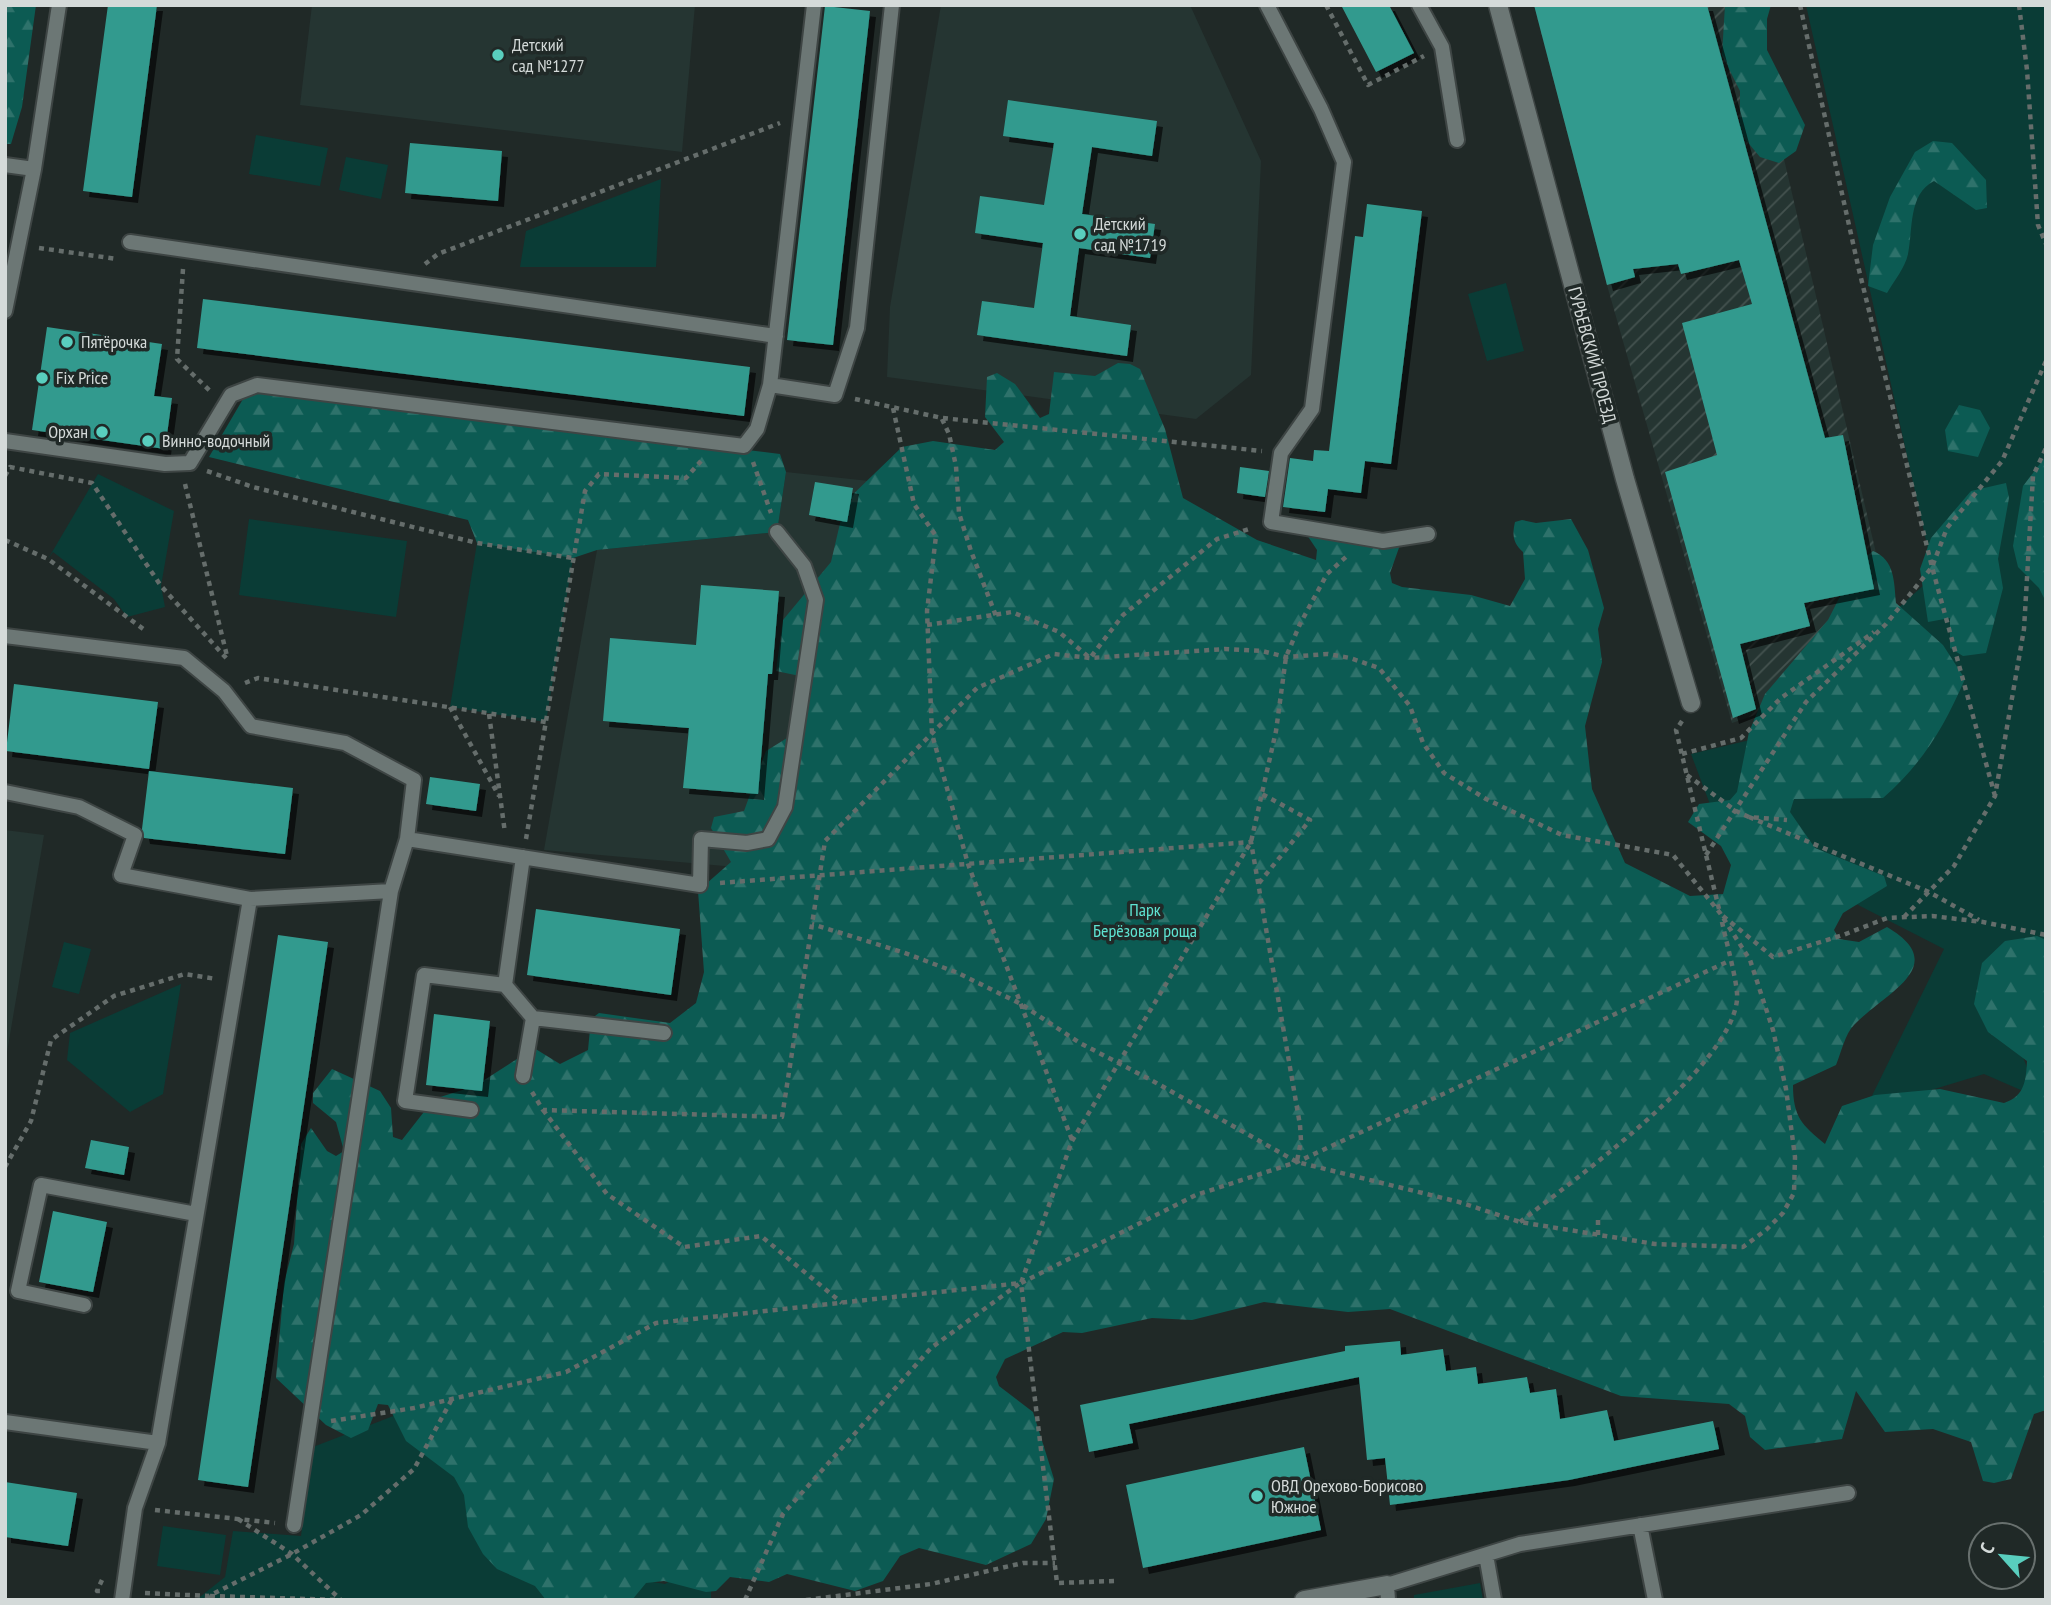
<svg xmlns="http://www.w3.org/2000/svg" width="2051" height="1605" font-family="'PT Sans Narrow',sans-serif">
<defs>
<pattern id="industrial-furrows" width="10" height="10" patternUnits="userSpaceOnUse" patternTransform="scale(1.75)"><rect width="10" height="10" fill="#253532"/><path d="M-1 1l2-2M0 10L10 0M9 11l2-2" fill="none" stroke="#44524f"/></pattern>
<pattern id="forest-firs" width="22" height="20" patternUnits="userSpaceOnUse" patternTransform="scale(1.75)"><rect width="22" height="20" fill="#0c5b53"/><path d="M5 1l3.5 6h-7zM16 11l3.5 6h-7z" fill="#2e726b"/></pattern>
<filter id="shadow"><feDropShadow dx="6" dy="6" stdDeviation="0" flood-color="#0009"/></filter>
</defs>
<rect width="100%" height="100%" fill="#202927"/>
<path fill="#253532" d="M 312,5 L 695,5 L 682,152 L 300,105 Z
M 941,5 L 1190,5 L 1261,161 L 1251,375 L 1196,419 L 887,377 L 890,307 Z
M 786,472 L 869,481 L 769,870 L 544,850 L 597,550 L 777,532 Z
M 5,830 L 44,835 L 5,1064 Z"/>
<path fill="url(#industrial-furrows)" d="M 1534,5 L 1748,5 L 1883,583 L 1758,714 L 1732,723 L 1607,285 Z"/>
<path fill="#0a3c36" d="M 1806,5 L 2046,5 L 2046,961 L 2011,1027 L 2039,1098 L 1984,1074 L 1865,1110 L 1944,949 L 1823,887 L 1725,844 L 1691,754 L 1750,740 L 1934,576 Z
M 256,135 L 328,148 L 320,186 L 249,174 Z
M 346,157 L 388,165 L 381,199 L 339,190 Z
M 661,179 L 656,267 L 520,267 L 526,231 Z
M 1506,283 L 1524,351 L 1487,361 L 1468,294 Z
M 98,474 L 174,511 L 161,586 L 165,607 L 127,617 L 114,599 L 53,552 L 48,559 Z
M 249,519 L 407,541 L 396,617 L 239,595 Z
M 477,543 L 573,558 L 546,722 L 450,707 Z
M 64,942 L 91,949 L 79,994 L 52,987 Z
M 181,984 L 163,1094 L 130,1112 L 67,1060 L 70,1033 Z
M 414,1408 L 575,1569 L 665,1584 L 711,1555 L 711,1600 L 196,1600 L 225,1577 L 233,1531 L 301,1536 L 313,1447 Z
M 163,1526 L 226,1535 L 220,1575 L 157,1566 Z
M 1480,1583 L 1483,1600 L 1414,1600 L 1414,1595 Z"/>
<path fill="url(#forest-firs)" d="M 5,5 L 36,5 L 22,107 L 11,144 L 5,144 Z
M 1725,5 L 1771,5 L 1767,19 L 1767,50 L 1805,125 L 1796,151 L 1779,163 L 1760,157 L 1740,133 L 1740,91 L 1722,55 Z
M 1933,141 L 1952,143 L 1986,180 L 1987,208 L 1976,210 L 1934,181 C 1908,194 1913,230 1908,254 C 1905,268 1894,281 1887,293 L 1868,286 L 1873,245 L 1890,197 L 1915,152 Z
M 1118,363 L 1130,364 L 1140,369 L 1165,429 L 1183,498 L 1257,540 L 1316,560 L 1317,550 L 1305,532 L 1400,545 L 1390,573 L 1392,583 L 1402,587 L 1471,595 L 1510,606 L 1525,579 L 1523,552 C 1513,543 1512,535 1515,522 L 1522,520 L 1536,523 L 1571,519 L 1588,550 L 1604,608 L 1598,629 L 1602,662 L 1585,726 L 1592,789 L 1625,863 L 1690,896 L 1723,894 L 1731,865 L 1721,846 L 1688,822 L 1699,804 L 1730,800 L 1737,792 L 1749,732 L 1765,694 L 1828,620 L 1856,565 L 1873,551 C 1895,560 1894,582 1896,603 L 1943,645 L 1965,679 C 1944,727 1923,763 1883,798 L 1794,799 L 1790,812 L 1815,848 L 1884,876 L 1887,886 L 1843,913 L 1834,930 L 1839,939 L 1859,942 L 1887,927 C 1953,966 1884,993 1854,1025 C 1845,1034 1841,1053 1836,1065 L 1793,1085 C 1793,1117 1802,1125 1825,1144 L 1842,1106 L 1875,1095 L 1940,1089 L 2004,1103 C 2025,1096 2026,1080 2027,1061 L 1988,1032 L 1974,1004 L 1982,963 L 2005,941 L 2037,936 L 2046,940 L 2046,1410 L 2034,1414 L 2011,1479 L 1994,1483 L 1983,1481 L 1971,1442 L 1933,1429 L 1885,1432 L 1856,1391 L 1842,1439 L 1765,1450 L 1750,1437 L 1745,1416 L 1729,1404 L 1621,1396 L 1390,1309 L 1348,1312 L 1264,1302 L 1192,1320 L 1152,1318 L 1082,1333 L 1063,1332 L 1005,1359 L 996,1377 L 999,1386 L 1033,1412 L 1054,1479 L 1046,1519 L 1031,1544 L 986,1565 L 919,1548 L 900,1556 L 883,1581 L 855,1591 L 787,1574 L 769,1582 L 730,1577 L 716,1591 L 706,1592 L 664,1581 L 646,1583 L 632,1600 L 546,1600 L 535,1586 L 497,1569 L 483,1554 L 468,1527 L 464,1495 L 454,1477 L 406,1441 L 388,1405 L 378,1404 L 368,1430 L 351,1438 L 326,1425 L 276,1378 L 284,1283 L 294,1244 L 301,1144 L 311,1128 L 327,1151 L 336,1156 L 344,1151 L 336,1122 L 313,1103 L 313,1093 L 332,1069 L 380,1091 L 391,1108 L 393,1137 L 402,1140 L 434,1099 L 475,1086 L 534,1048 L 560,1064 L 588,1050 L 591,1019 L 599,1013 L 670,1023 L 696,1003 L 704,972 L 698,891 L 731,862 L 711,828 L 714,817 L 744,811 L 766,751 L 792,735 L 800,676 L 776,671 L 783,620 L 831,562 L 845,502 L 902,447 L 933,441 L 995,450 L 1004,442 L 985,417 L 987,377 L 997,373 L 1015,384 L 1040,418 L 1049,414 L 1054,372 L 1095,376 Z
M 258,391 L 780,454 L 786,472 L 777,532 L 597,550 L 573,558 L 477,543 L 468,520 L 209,457 L 243,399 Z
M 1959,405 L 1980,410 L 1990,428 L 1978,457 L 1948,451 L 1945,430 Z
M 2046,456 L 2046,602 L 2039,588 L 2018,567 L 2013,546 L 2023,486 Z
M 2006,483 L 2009,498 L 1998,559 L 2003,588 L 1986,653 L 1963,656 L 1950,648 L 1950,618 L 1928,622 L 1920,569 L 1931,538 L 1971,491 Z"/>
<path fill="#339a8e" filter="url(#shadow)" d="M 108,5 L 157,5 L 132,197 L 83,191 Z
M 1341,5 L 1389,5 L 1414,53 L 1376,72 Z
M 1534,5 L 1707,5 L 1825,438 L 1843,435 L 1874,589 L 1804,603 L 1810,626 L 1740,644 L 1756,709 L 1733,718 L 1665,472 L 1717,455 L 1682,323 L 1752,304 L 1739,260 L 1681,274 L 1678,264 L 1633,269 L 1635,277 L 1607,285 Z
M 825,6 L 870,11 L 833,345 L 787,340 Z
M 1008,100 L 1157,121 L 1152,156 L 1092,147 L 1082,214 L 1155,224 L 1150,258 L 1079,248 L 1070,316 L 1131,325 L 1127,356 L 977,335 L 982,301 L 1034,308 L 1043,243 L 975,233 L 980,196 L 1044,205 L 1054,143 L 1003,136 Z
M 410,143 L 502,151 L 498,201 L 405,193 Z
M 1367,204 L 1422,211 L 1391,464 L 1365,461 L 1361,493 L 1328,489 L 1325,512 L 1283,507 L 1290,458 L 1313,461 L 1314,450 L 1329,451 L 1355,236 L 1363,237 Z
M 203,299 L 750,367 L 744,416 L 197,348 Z
M 47,327 L 162,344 L 154,396 L 172,398 L 165,449 L 32,430 Z
M 1240,467 L 1269,471 L 1265,497 L 1237,493 Z
M 815,482 L 853,488 L 847,522 L 809,515 Z
M 701,585 L 779,591 L 772,674 L 768,674 L 758,794 L 683,788 L 689,728 L 603,721 L 610,638 L 696,645 Z
M 14,684 L 158,702 L 149,769 L 6,751 Z
M 149,771 L 293,788 L 285,854 L 144,838 L 142,829 Z
M 430,777 L 480,784 L 476,811 L 426,804 Z
M 536,909 L 680,929 L 671,995 L 527,975 Z
M 278,935 L 328,942 L 248,1487 L 198,1480 Z
M 434,1014 L 490,1021 L 482,1091 L 426,1085 Z
M 91,1140 L 129,1147 L 124,1175 L 85,1168 Z
M 53,1211 L 107,1222 L 93,1292 L 39,1282 Z
M 1400,1341 L 1401,1355 L 1443,1349 L 1446,1371 L 1476,1367 L 1478,1384 L 1527,1377 L 1530,1393 L 1556,1389 L 1560,1419 L 1607,1410 L 1614,1441 L 1713,1421 L 1719,1449 L 1569,1480 L 1390,1505 L 1385,1458 L 1367,1460 L 1359,1377 L 1129,1424 L 1133,1443 L 1089,1452 L 1080,1405 L 1345,1351 L 1345,1346 Z
M 1304,1447 L 1321,1530 L 1143,1568 L 1126,1485 Z
M 5,1482 L 77,1493 L 68,1546 L 5,1537 Z"/>
<g fill="none" stroke-linecap="round" stroke-linejoin="round">
<g stroke="#3e4544" stroke-width="18">
<path id="service" d="M 1267,5 L 1321,109 L 1344,162 L 1312,409 L 1281,453 L 1271,522 L 1383,541 L 1428,534
M 1419,5 L 1442,47 L 1457,140
M 5,165 L 34,169
M 130,242 L 776,336
M 5,311 L 34,169 L 59,5
M 770,385 L 814,5
M 5,441 L 165,464 L 190,463 L 231,395 L 257,385 L 744,446 L 757,429 L 770,385 L 835,395 L 857,328 L 892,5
M 5,636 L 184,658 L 224,691 L 251,726 L 345,743 L 414,780 L 407,839 L 391,891 L 250,899 L 121,875 L 135,835 L 79,807 L 5,792
M 407,839 L 700,885 L 701,839 L 747,843 L 768,839 L 785,807 L 816,600 L 804,566 L 777,532
M 523,857 L 505,985 L 533,1018 L 664,1033
M 523,1076 L 533,1018
M 471,1110 L 405,1101 L 424,975 L 505,985
M 84,1305 L 18,1291 L 41,1185 L 196,1214
M 5,1422 L 158,1443 L 135,1508 L 122,1600
M 158,1443 L 250,899
M 294,1525 L 391,891
M 1640,1525 L 1655,1600
M 1486,1555 L 1494,1600
M 1388,1600 L 1387,1585 L 1520,1544 L 1848,1493"/>
</g>
<g stroke="#3e4544" stroke-width="21">
<path id="minor" d="M 1498,5 L 1625,479 L 1691,703
M 1304,1600 L 1387,1585"/>
</g>
<path stroke="#656d6b" stroke-width="4.5" stroke-dasharray="5 5" stroke-linecap="butt" d="M 1326,5 L 1368,85 L 1424,56
M 1800,5 L 1859,270 L 1932,567 L 1995,796
M 2019,5 L 2027,70 L 2038,225 L 2046,244
M 39,248 L 117,259
M 425,264 L 438,254 L 780,123
M 183,269 L 177,359 L 211,392
M 855,399 L 942,418 L 1262,451
M 893,408 L 914,504 L 936,536 L 927,611 L 932,734 L 968,864 L 1072,1140
M 942,419 L 949,434 L 956,466 L 959,513 L 971,551 L 996,616
M 753,462 L 771,513
M 207,471 L 253,487 L 477,543 L 573,558
M 5,476 L 10,467 L 92,483 L 161,586 L 227,659
M 185,484 L 227,656
M 5,540 L 48,559 L 146,631
M 927,625 L 1012,612 L 1059,632 L 1090,658 L 1123,615 L 1217,539 L 1252,528
M 245,683 L 258,678 L 546,722
M 450,707 L 499,796
M 489,714 L 505,833
M 1682,721 L 1676,730 L 1719,909
M 1682,754 L 1741,738 L 1781,698 L 1874,632
M 1687,775 L 1736,811 L 1749,817 L 1787,820
M 1749,817 L 1929,892 L 1979,920
M 526,839 L 585,491 L 599,474 L 686,478 L 701,461
M 1706,855 L 1806,702 L 1886,624 L 1932,567 L 1947,528 L 2002,461 L 2046,361
M 720,883 L 1251,842 L 1300,1125 L 1301,1141 L 1297,1161
M 1259,883 L 1310,820 L 1262,794
M 1723,916 L 1773,957 L 1843,935 L 1887,918 L 1932,916 L 1983,922 L 2046,935
M 1904,917 L 1954,866 L 1995,796 L 2024,629 L 2033,476 L 2046,448
M 532,1092 L 543,1110 L 782,1117 L 825,841 L 977,688 L 1054,654 L 1090,658 L 1225,649 L 1262,651 L 1286,657 L 1328,654 L 1350,658 L 1379,668 L 1410,706 L 1423,743 L 1444,773 L 1486,799 L 1562,835 L 1673,855 L 1720,913 L 1750,960 L 1773,1030 L 1786,1089 L 1795,1157 L 1794,1193 L 1783,1213 L 1766,1230 L 1743,1247 L 1655,1244 L 1520,1222 L 1459,1202 L 1297,1162 L 1151,1080 L 1080,1043 L 1021,1004 L 958,973 L 902,952 L 812,924
M 543,1110 L 607,1194 L 684,1247 L 761,1236 L 842,1303
M 5,1167 L 31,1121 L 51,1040 L 114,996 L 185,974 L 216,979
M 1520,1222 C 1575,1179 1730,1068 1737,1000 C 1739,986 1724,934 1721,917
M 1598,1235 L 1598,1216
M 331,1421 L 414,1408 L 566,1372 L 656,1323 L 1021,1283 L 1196,1195 L 1297,1162 L 1729,961
M 155,1510 L 275,1523
M 238,1519 L 292,1554 L 341,1600
M 102,1580 L 97,1591 L 104,1591
M 1114,1581 L 1057,1583 L 1021,1283 L 1072,1141 L 1251,842 L 1276,731 L 1286,657 L 1300,624 L 1327,574 L 1347,556
M 145,1593 L 209,1596 L 292,1554 L 361,1515 L 414,1469 L 452,1399
M 210,1596 L 341,1600
M 745,1600 L 783,1514 L 931,1348 L 1020,1283
M 806,1600 L 931,1584 L 1023,1563 L 1055,1563"/>
<use href="#service" stroke="#6c7775" stroke-width="14"/>
<use href="#minor" stroke="#6c7775" stroke-width="18"/>
</g>
<g fill="#59cebe" stroke="#202927" stroke-width="2.5">
<circle cx="498" cy="55" r="7"/>
<circle cx="1080" cy="234" r="7"/>
<circle cx="67" cy="342" r="7"/>
<circle cx="42" cy="378" r="7"/>
<circle cx="102" cy="432" r="7"/>
<circle cx="148" cy="441" r="7"/>
<circle cx="1257" cy="1496" r="7"/>
</g>
<g text-anchor="middle" stroke-width="7" stroke-linejoin="round" paint-order="stroke">
<g font-size="18" fill="#d4dad9" stroke="#202927" text-anchor="start">
<text x="512" y="51">Детский<tspan x="512" dy="21">сад №1277</tspan></text>
<text x="1094" y="230">Детский<tspan x="1094" dy="21">сад №1719</tspan></text>
<text x="81" y="348">Пятёрочка</text>
<text x="56" y="384">Fix Price</text>
<text x="88" y="438" text-anchor="end">Орхан</text>
<text x="162" y="447">Винно-водочный</text>
<text x="1271" y="1492">ОВД Орехово-Борисово<tspan x="1271" dy="21">Южное</tspan></text>
</g>
<g font-size="18" fill="#d4dad9" stroke="#202927">
<text transform="translate(1592 355) rotate(75)" y="6">ГУРЬЕВСКИЙ ПРОЕЗД</text>
</g>
<g font-size="18" fill="#5ee4d2" stroke="#202927">
<text x="1145" y="916">Парк<tspan x="1145" dy="21">Берёзовая роща</tspan></text>
</g>
</g>
<rect width="2051" height="1605" fill="none" stroke="#d4dad9" stroke-width="14"/>
<g transform="translate(2002 1556) rotate(297)"><circle r="33" fill="#202927" stroke="#68706e" stroke-width="2"/>
<path d="M0-5L12 26L0 18L-12 26Z" fill="#59cebe"/>
<text y="-10" font-size="19" font-weight="bold" text-anchor="middle" fill="#d4dad9">С</text>
</g>
</svg>
